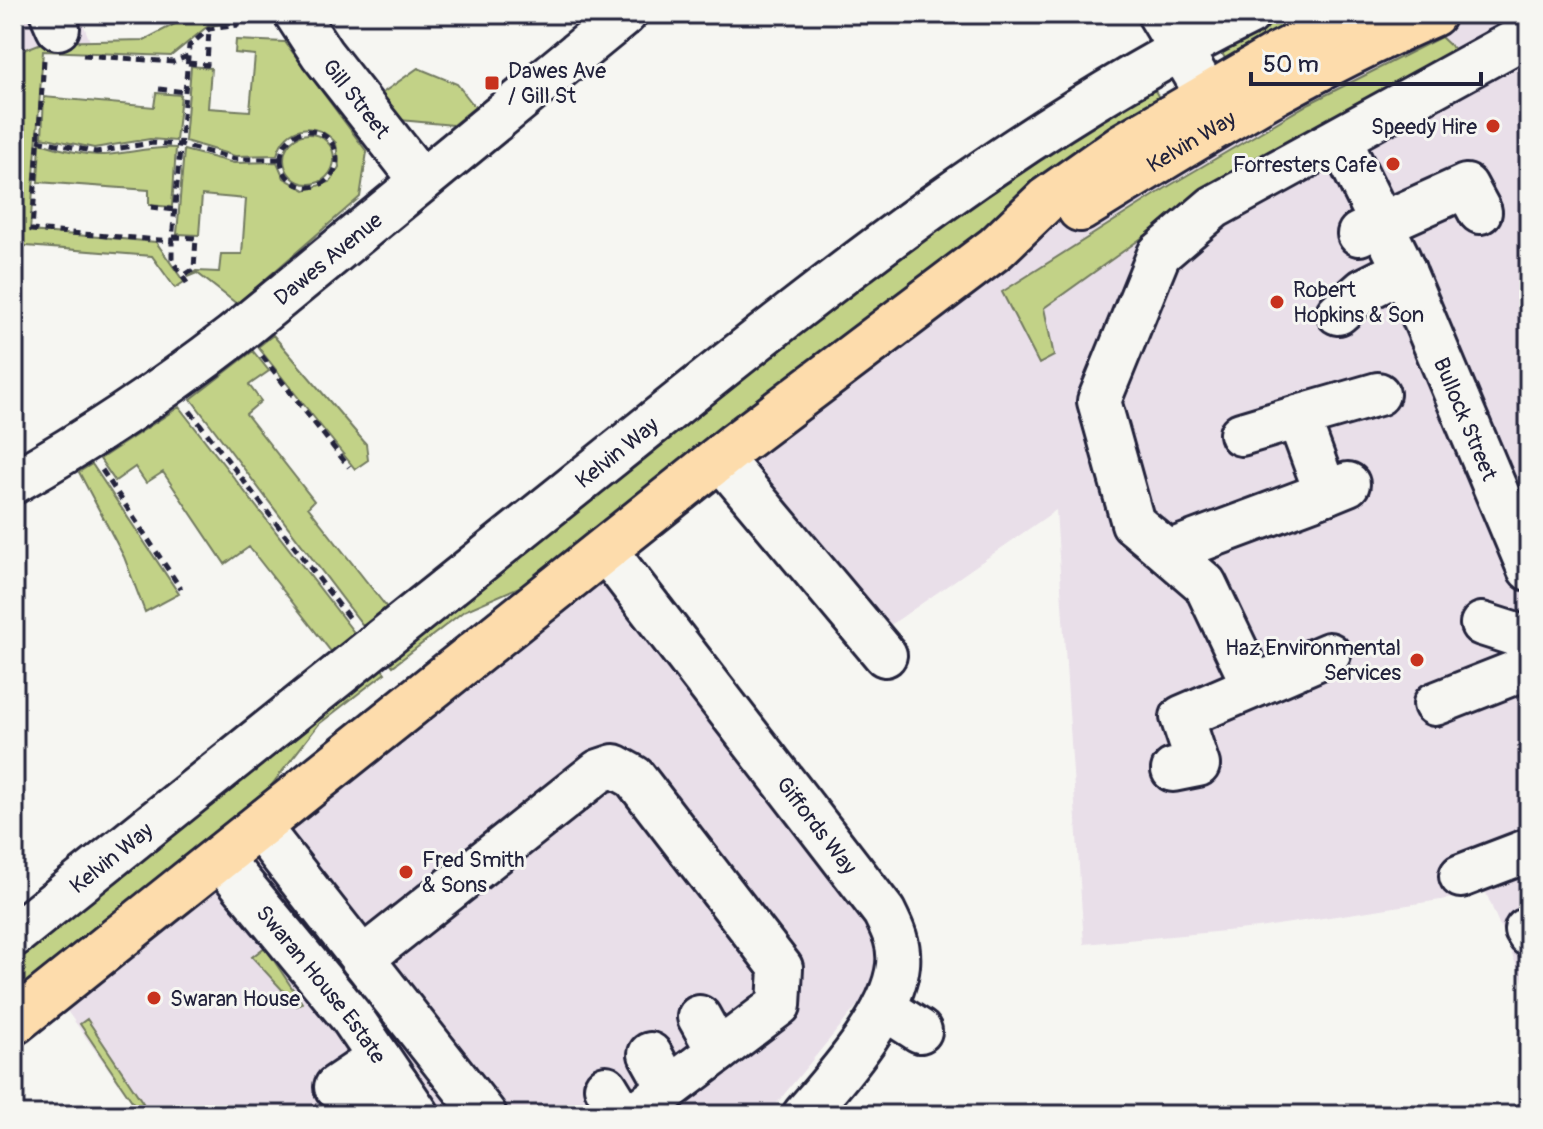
<svg xmlns="http://www.w3.org/2000/svg" width="1543" height="1129" font-family="Pangolin,sans-serif">
<rect width="100%" height="100%" fill="#f6f6f2"/>
<filter id="ink" filterUnits="userSpaceOnUse"><feTurbulence type="fractalNoise" baseFrequency=".0125" numOctaves="2"/><feDisplacementMap in="SourceGraphic" scale="16" xChannelSelector="R" yChannelSelector="G"/><feConvolveMatrix kernelMatrix="1 2 1 2 8 2 1 2 1" color-interpolation-filters="sRGB"/></filter>
<g filter="url(#ink)">
<path fill="#e9dfe9" d="M 14,14 L 79,14 L 90,41 L 44,42 L 21,51 L 14,34 Z
M 1393,14 L 1529,14 L 1529,995 L 1486,893 L 1258,928 L 1084,944 L 1056,510 L 882,631 L 734,446 L 980,261 Z
M 588,564 L 867,924 L 878,946 L 877,966 L 866,995 L 767,1115 L 141,1115 L 53,991 Z"/>
<path fill="#c2d287" stroke="#727a61" stroke-width="2" d="M 194,14 L 237,14 L 236,22 L 208,26 L 171,56 L 43,51 L 30,231 L 156,242 L 184,282 L 175,288 L 152,256 L 14,245 L 14,125 L 21,51 L 44,42 L 144,40 Z
M 1272,14 L 1335,14 L 1226,60 L 1218,46 L 1222,40 Z
M 1441,37 L 1456,51 L 1210,189 L 1044,308 L 1054,356 L 1039,364 L 1002,292 L 1169,186 L 1310,103 Z
M 236,40 L 285,42 L 367,152 L 360,197 L 237,304 L 197,273 L 187,277 L 196,271 L 219,272 L 221,254 L 242,254 L 246,199 L 202,195 L 199,235 L 177,234 L 184,150 L 234,163 L 277,162 L 284,178 L 305,190 L 330,182 L 339,167 L 336,143 C 317,120 285,124 277,155 L 235,156 L 185,141 L 191,66 L 211,68 L 208,108 L 250,111 L 255,55 L 235,53 Z
M 418,68 L 457,84 L 475,107 L 453,125 L 400,120 L 381,94 Z
M 1150,81 L 1159,98 L 1120,123 L 526,584 L 464,611 L 393,666 L 384,655 L 873,266 Z
M 156,93 L 181,95 L 176,141 L 150,139 L 94,148 L 42,137 L 44,97 L 154,107 Z
M284 159a25 25 0 1 1 50 0a25 25 0 1 1-50 0Z
M 40,143 C 59,149 78,154 98,155 C 124,155 149,146 176,148 L 172,207 L 149,205 L 149,190 L 38,182 Z
M 273,335 L 366,444 L 368,460 L 355,469 L 258,347 Z
M 253,351 L 269,371 L 249,385 L 261,401 L 246,414 L 314,501 L 308,507 L 388,609 L 365,628 L 191,399 Z
M 179,407 L 356,635 L 333,654 L 249,547 L 225,564 L 163,472 L 146,483 L 135,467 L 115,481 L 100,459 Z
M 92,464 L 179,594 L 145,612 L 124,557 L 79,472 Z
M 376,661 L 385,673 L 319,724 L 270,787 L 14,992 L 14,950 Z
M 265,947 L 302,1003 L 297,1006 L 252,957 Z
M 87,1019 L 143,1103 L 136,1107 L 80,1024 Z"/>
<g fill="none" stroke-linecap="round" stroke-linejoin="round">
<g stroke="#22223b" stroke-width="48">
<g id="minor">
<path d="M 52,14 L 58,28"/>
<path id="s1" d="M 296,14 L 322,54 L 421,180"/>
<path d="M 1159,14 L 1208,96 L 1225,104 L 1240,96"/>
<path id="s2" d="M 1340,140 L 1399,259 L 1529,569"/>
<path d="M 1359,234 L 1466,186 L 1480,212"/>
<path d="M 1338,313 L 1364,290 L 1404,270"/>
<path d="M 1241,434 L 1298,417"/>
<path d="M 720,458 L 885,655"/>
<path id="s3" d="M 14,482 C 90,439 162,391 232,337 L 625,14"/>
<path d="M 1348,484 L 1326,493 L 1298,417 L 1378,394"/>
<path d="M 1326,493 L 1168,552 L 1133,523 L 1099,401 L 1159,254 L 1214,207 L 1529,34"/>
<path id="s4" d="M 606,551 L 884,912 C 893,930 900,944 898,965 C 893,1015 836,1078 804,1115"/>
<path d="M 1168,552 L 1205,584 L 1253,685"/>
<path d="M 1482,624 L 1529,639"/>
<path d="M 1435,704 L 1529,667"/>
<path d="M 1173,770 L 1198,765 L 1182,717 L 1329,654"/>
<path d="M 259,827 L 485,1115"/>
<path id="s5" d="M 220,858 L 352,1018 L 418,1115"/>
<path d="M 1461,876 L 1529,850"/>
<path d="M 1529,929 L 1526,930 L 1529,935"/>
<path id="s6" d="M 14,935 C 214,775 414,615 613,455 C 814,294 1016,128 1249,14"/>
<path d="M 362,959 L 599,771 L 614,766 L 634,777 L 781,968 L 779,1005 L 634,1115"/>
<path d="M 884,1008 L 920,1031"/>
<path d="M 699,1017 L 718,1051"/>
<path d="M 650,1054 L 669,1088"/>
<path d="M 336,1087 L 379,1058"/>
<path d="M 606,1087 L 623,1115"/>
<path d="M 354,1114 L 397,1084"/>
</g>
</g>
<g stroke="#22223b" stroke-width="50">
<g id="major">
<path id="s7" d="M 1080,209 C 1194,138 1309,67 1433,14"/>
<path d="M 14,1022 L 734,446 L 996,248 L 1046,200 L 1124,145 L 1276,56 L 1359,14"/>
</g>
</g>
<path stroke="#22223b" stroke-width="5" stroke-dasharray="8 6" stroke-linecap="butt" d="M 83,55 L 173,62 L 188,56
M 44,60 L 32,230 L 172,241
M 188,63 L 207,65 L 209,29
M 159,89 L 185,92
M281 159a28 28 0 1 1 56 0a28 28 0 1 1-56 0Z
M 38,140 L 96,152 L 151,143 L 181,145 L 235,159 L 281,159
M 151,207 L 175,210
M 173,237 L 196,238 L 194,269 L 183,276
M 187,283 L 172,260 L 172,241 L 189,46 L 209,29 L 239,25
M 262,356 L 349,467
M 190,411 L 352,622
M 102,470 L 181,589"/>
<use href="#minor" stroke="#f6f6f2" stroke-width="42"/>
<use href="#major" stroke="#fddcac" stroke-width="44"/>
</g>
</g>
<g fill="#c8321e" stroke="#f6f6f2" stroke-width="3">
<rect x="484" y="75" width="16" height="16" rx="4"/>
<circle cx="1493" cy="126" r="8"/>
<circle cx="1393" cy="164" r="8"/>
<circle cx="1277" cy="302" r="8"/>
<circle cx="1417" cy="660" r="8"/>
<circle cx="406" cy="872" r="8"/>
<circle cx="154" cy="998" r="8"/>
</g>
<g text-anchor="middle" stroke-width="6" stroke-linejoin="round" paint-order="stroke">
<g font-size="22" fill="#22223b" stroke="#f6f6f2" text-anchor="start">
<text x="508" y="78">Dawes Ave<tspan x="508" dy="25">/ Gill St</tspan></text>
<text x="1477" y="134" text-anchor="end">Speedy Hire</text>
<text x="1377" y="172" text-anchor="end">Forresters Cafe</text>
<text x="1293" y="297">Robert<tspan x="1293" dy="25">Hopkins &amp; Son</tspan></text>
<text x="1401" y="655" text-anchor="end">Haz Environmental<tspan x="1401" dy="25">Services</tspan></text>
<text x="422" y="867">Fred Smith<tspan x="422" dy="25">&amp; Sons</tspan></text>
<text x="170" y="1006">Swaran House</text>
</g>
<g font-size="22" fill="#22223b" stroke="#f6f6f2">
<text dy="8" stroke="none"><textPath href="#s1" startOffset="104">Gill Street</textPath></text>
<text dy="8" stroke="none"><textPath href="#s7" startOffset="130">Kelvin Way</textPath></text>
<text dy="8" stroke="none"><textPath href="#s3" startOffset="386">Dawes Avenue</textPath></text>
<text dy="8" stroke="none"><textPath href="#s2" startOffset="306">Bullock Street</textPath></text>
<text dy="8" stroke="none"><textPath href="#s6" startOffset="772">Kelvin Way</textPath></text>
<text dy="8" stroke="none"><textPath href="#s4" startOffset="346">Giffords Way</textPath></text>
<text dy="8" stroke="none"><textPath href="#s6" startOffset="124">Kelvin Way</textPath></text>
<text dy="8" stroke="none"><textPath href="#s5" startOffset="162">Swaran House Estate</textPath></text>
</g>
</g>
<rect width="1543" height="1129" fill="none" stroke="#f6f6f2" stroke-width="48"/>
<rect x="24" y="24" width="1495" height="1081" fill="none" stroke="#22223b" stroke-width="3" filter="url(#ink)"/>
<path d="M1251 72v12h230v-12" fill="none" stroke="#22223b" stroke-width="4"/>
<text x="1263" y="72" font-size="24" fill="#22223b" stroke="#f6f6f2" stroke-width="6" paint-order="stroke">50 m</text>
</svg>
